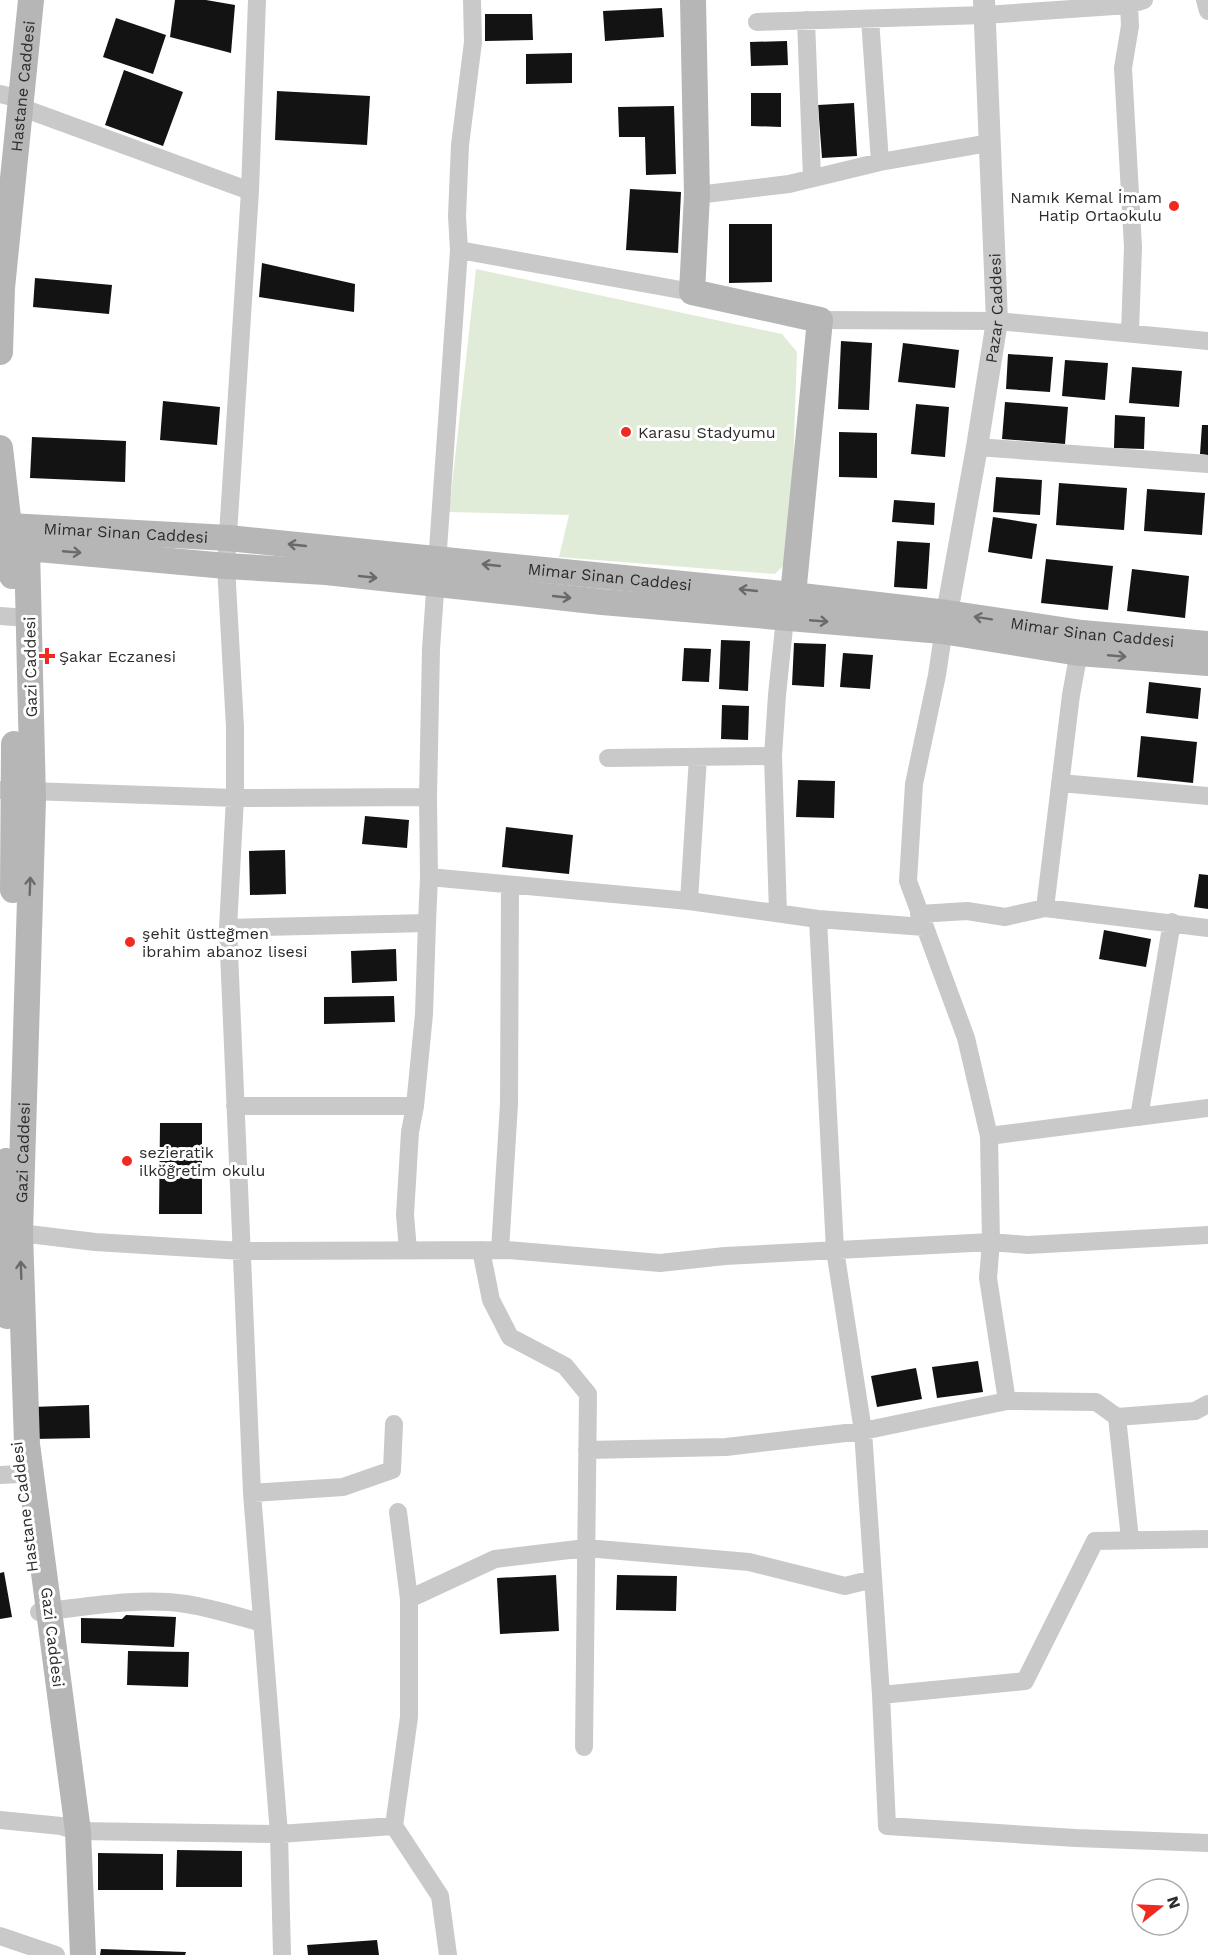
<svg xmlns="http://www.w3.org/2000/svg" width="1208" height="1955" font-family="'Work Sans',sans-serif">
<rect width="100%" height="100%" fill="#fff"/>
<path fill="#e0ecd8" d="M 476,269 L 782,334 L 797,352 L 790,559 L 775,574 L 559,557 L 569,515 L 449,512 Z"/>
<path fill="#131313" d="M 175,0 L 206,0 L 235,5 L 231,53 L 170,37 Z
M 662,8 L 664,37 L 605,41 L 603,11 Z
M 485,14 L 532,14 L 533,40 L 485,41 Z
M 116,18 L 166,35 L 153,74 L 103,57 Z
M 787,41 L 788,65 L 751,66 L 750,42 Z
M 572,53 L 572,83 L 526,84 L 526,54 Z
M 124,70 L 183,92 L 163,146 L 105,125 Z
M 277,91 L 370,96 L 367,145 L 275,140 Z
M 751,93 L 781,93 L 781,127 L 751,126 Z
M 854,103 L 857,156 L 822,158 L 818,105 Z
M 674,106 L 676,174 L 646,175 L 645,137 L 619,137 L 618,107 Z
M 630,189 L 681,192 L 678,253 L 626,250 Z
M 729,224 L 772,224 L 772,282 L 729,283 Z
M 262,263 L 355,284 L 354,312 L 259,297 Z
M 35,278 L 112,285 L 109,314 L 33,307 Z
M 841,341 L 872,343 L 869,410 L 838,409 Z
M 903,343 L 959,350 L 955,388 L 898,382 Z
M 1008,354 L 1053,357 L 1050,392 L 1006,389 Z
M 1065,360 L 1108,363 L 1105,400 L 1062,396 Z
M 1132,367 L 1182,371 L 1179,407 L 1129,403 Z
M 163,401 L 220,407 L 217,445 L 160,440 Z
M 1005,402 L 1068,407 L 1065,444 L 1002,439 Z
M 916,404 L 949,407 L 945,457 L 911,454 Z
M 1115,415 L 1145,417 L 1144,449 L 1114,448 Z
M 1202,425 L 1208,425 L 1208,455 L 1200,454 Z
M 839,432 L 877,433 L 877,478 L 839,477 Z
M 32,437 L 126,441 L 125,482 L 30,478 Z
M 996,477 L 1042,480 L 1040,515 L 993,512 Z
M 1059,483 L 1127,488 L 1124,530 L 1056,525 Z
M 1147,489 L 1205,493 L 1202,535 L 1144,531 Z
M 894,500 L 935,503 L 934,525 L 892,522 Z
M 993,517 L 1037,524 L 1032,559 L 988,552 Z
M 897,541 L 930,543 L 927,589 L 894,587 Z
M 1046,559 L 1113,566 L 1108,610 L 1041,603 Z
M 1132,569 L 1189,576 L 1185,618 L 1127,611 Z
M 721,640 L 750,641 L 748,691 L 719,689 Z
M 794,643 L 826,644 L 824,687 L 792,685 Z
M 684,648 L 711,649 L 709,682 L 682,681 Z
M 843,653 L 873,655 L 870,689 L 840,687 Z
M 1149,682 L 1201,688 L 1198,719 L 1146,713 Z
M 722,705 L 749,706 L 748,740 L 721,739 Z
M 1141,736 L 1197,742 L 1193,783 L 1137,777 Z
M 798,780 L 835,781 L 834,818 L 796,817 Z
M 365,816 L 409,820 L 407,848 L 362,844 Z
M 506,827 L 573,835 L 569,874 L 502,867 Z
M 285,850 L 286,894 L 250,895 L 249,851 Z
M 1199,874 L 1208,875 L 1208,909 L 1194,907 Z
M 1104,930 L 1151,939 L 1146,967 L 1099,959 Z
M 396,949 L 397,981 L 352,983 L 351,951 Z
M 394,996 L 395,1022 L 324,1024 L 324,997 Z
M 160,1123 L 202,1123 L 202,1214 L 159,1214 Z
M 978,1361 L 983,1392 L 937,1398 L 932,1367 Z
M 916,1368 L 922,1399 L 877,1407 L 871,1376 Z
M 89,1405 L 90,1438 L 32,1439 L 32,1407 Z
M 4,1572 L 12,1617 L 0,1619 L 0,1573 Z
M 556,1575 L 559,1631 L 500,1634 L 497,1578 Z
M 617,1575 L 677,1576 L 676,1611 L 616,1610 Z
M 126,1615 L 176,1617 L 174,1647 L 81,1643 L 81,1618 L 122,1619 Z
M 128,1651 L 189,1652 L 188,1687 L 127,1685 Z
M 177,1850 L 242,1851 L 242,1887 L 176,1887 Z
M 98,1853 L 163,1854 L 163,1890 L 98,1890 Z
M 377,1940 L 379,1955 L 308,1955 L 307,1945 Z
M 101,1949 L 186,1952 L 185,1955 L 100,1955 Z"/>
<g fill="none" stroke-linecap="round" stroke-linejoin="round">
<path stroke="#c9c9c9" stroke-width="18" d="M 257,0 L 250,191 L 226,566 L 235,727 L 235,798 L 228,928 L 252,1493 L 279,1834 L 282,1955
M 1205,0 L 1208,11
M 1129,5 L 1130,26 L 1123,68 L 1133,247 L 1130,333
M 870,19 L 880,162
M 806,20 L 812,178
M 757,22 L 985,15 L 1129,5 L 1144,0
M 0,94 L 21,99
M 20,107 L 250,191
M 697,195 L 789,184 L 880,162 L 989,143
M 459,250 L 692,292
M 820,320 L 997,321 L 1208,341
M 977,447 L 1208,464
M 0,616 L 28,618
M 608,758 L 773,756
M 1060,783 L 1208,796
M 0,790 L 235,798 L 428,797
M 429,877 L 689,901 L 818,919 L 924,927
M 689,901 L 698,757
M 1045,908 L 1208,928
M 778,913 L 773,756 L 777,695 L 785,618
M 919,914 L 967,911 L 1005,917 L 1045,908 L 1071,695 L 1081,641
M 818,919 L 835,1250 L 863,1431 L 881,1695 L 887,1826 L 1076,1838 L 1208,1843
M 228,928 L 427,923
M 235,1106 L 415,1106
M 1139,1117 L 1172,922
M 989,1136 L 1208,1108
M 8,1234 L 20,1233 L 95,1242 L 242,1251 L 507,1250 L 660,1263 L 725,1256 L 991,1242 L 989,1136 L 966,1038 L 908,881 L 914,784 L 937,675 L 945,622
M 408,1250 L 405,1215 L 410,1132 L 415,1106 L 424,1014 L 427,923 L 429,877 L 428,797 L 431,649 L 459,250 L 457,216 L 460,145 L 473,42 L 472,0
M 481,1250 L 491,1300 L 510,1337 L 565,1366 L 588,1394 L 584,1747
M 500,1250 L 509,1104 L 510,885
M 1117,1417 L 1195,1411 L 1208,1404
M 587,1450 L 726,1447 L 863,1431 L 1007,1401
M 0,1475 L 19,1474
M 252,1493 L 343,1487 L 392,1470 L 394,1424
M 1130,1539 L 1117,1417 L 1096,1402 L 1007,1401 L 988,1278 L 991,1242 L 1028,1245 L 1208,1235
M 409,1599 L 495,1559 L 586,1548 L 749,1562 L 845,1586 L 873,1579
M 39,1612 C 87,1607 138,1597 186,1604 C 212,1608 237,1616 262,1623
M 881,1695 L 1025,1681 L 1095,1541 L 1208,1539
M 0,1820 L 61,1826 L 78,1831 L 279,1834 L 394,1826 L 440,1896 L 448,1955
M 394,1826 L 409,1717 L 409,1599 L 398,1512
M 0,1936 L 56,1955"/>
<path stroke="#c9c9c9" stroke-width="22" id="s1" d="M 947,613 L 977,447 L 997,321 L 984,0"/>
<g stroke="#b6b6b6" stroke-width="26">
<path d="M 693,0 L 697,195 L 692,292 L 820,320 L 793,595 L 788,611"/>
<path id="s2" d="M 0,352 L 2,288 L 31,0"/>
<path d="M 0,448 L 9,526 L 12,576"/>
<path id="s3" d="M 9,526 L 228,538 L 793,595 L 947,613 L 1082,633 L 1208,644"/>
<path d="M 13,890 L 14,744"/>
<path d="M 6,1161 L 0,1234 L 7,1316"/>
<path id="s4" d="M 83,1955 L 78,1831 L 27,1444 L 20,1233 L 33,799 L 27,548 L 226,566 L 326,572 L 602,602 L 942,631 L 1079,653 L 1208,663"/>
</g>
</g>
<defs><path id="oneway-shaft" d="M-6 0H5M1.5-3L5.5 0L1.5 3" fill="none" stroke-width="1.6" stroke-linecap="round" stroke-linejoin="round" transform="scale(1.5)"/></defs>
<g stroke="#6a6a6a">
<use href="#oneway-shaft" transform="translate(297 545) rotate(-174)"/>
<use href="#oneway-shaft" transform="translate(72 552) rotate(5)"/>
<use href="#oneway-shaft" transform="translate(491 565) rotate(-174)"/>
<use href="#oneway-shaft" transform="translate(368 577) rotate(6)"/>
<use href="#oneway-shaft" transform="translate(748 590) rotate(-174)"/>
<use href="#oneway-shaft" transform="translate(562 597) rotate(6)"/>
<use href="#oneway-shaft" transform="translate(983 618) rotate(-171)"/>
<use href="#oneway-shaft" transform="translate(819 621) rotate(5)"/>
<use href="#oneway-shaft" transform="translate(1117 656) rotate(5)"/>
<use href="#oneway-shaft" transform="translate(30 886) rotate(-88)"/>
<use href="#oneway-shaft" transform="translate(21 1270) rotate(-92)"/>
</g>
<g fill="#f12a21" stroke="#fff" stroke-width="2">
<circle cx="1174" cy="206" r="6"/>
<circle cx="626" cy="432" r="6"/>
<path d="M44 647h6v6h6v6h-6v6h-6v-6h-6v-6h6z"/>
<circle cx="130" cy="942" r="6"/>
<circle cx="127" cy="1161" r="6"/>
</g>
<g text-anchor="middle" stroke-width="6" stroke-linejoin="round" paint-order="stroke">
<g font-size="16" fill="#2c2c2c" stroke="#fff">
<text dy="6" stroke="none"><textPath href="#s2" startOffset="267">Hastane Caddesi</textPath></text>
<text dy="6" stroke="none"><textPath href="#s1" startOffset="309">Pazar Caddesi</textPath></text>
<text dy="6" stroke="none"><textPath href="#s3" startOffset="117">Mimar Sinan Caddesi</textPath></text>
<text dy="6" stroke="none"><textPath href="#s3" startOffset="603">Mimar Sinan Caddesi</textPath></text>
<text dy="6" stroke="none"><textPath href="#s3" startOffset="1089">Mimar Sinan Caddesi</textPath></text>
<text transform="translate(30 667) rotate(-91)" y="6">Gazi Caddesi</text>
<text dy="6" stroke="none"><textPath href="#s4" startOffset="806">Gazi Caddesi</textPath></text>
<text transform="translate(24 1507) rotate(-97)" y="6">Hastane Caddesi</text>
<text transform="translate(53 1637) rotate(83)" y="6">Gazi Caddesi</text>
</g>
<g font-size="16" fill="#2c2c2c" stroke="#fff" text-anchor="start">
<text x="1162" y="203" text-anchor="end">Namık Kemal İmam<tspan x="1162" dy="18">Hatip Ortaokulu</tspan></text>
<text x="638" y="438">Karasu Stadyumu</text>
<text x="59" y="662">Şakar Eczanesi</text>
<text x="142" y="939">şehit üstteğmen<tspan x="142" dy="18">ibrahim abanoz lisesi</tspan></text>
<text x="139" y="1158">sezieratik<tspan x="139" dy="18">ilköğretim okulu</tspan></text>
</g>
</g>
<g transform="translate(1160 1907) rotate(72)"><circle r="28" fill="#ffffff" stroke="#ababab" stroke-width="1.5"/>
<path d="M0-4.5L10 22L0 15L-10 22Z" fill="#f12a21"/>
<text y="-9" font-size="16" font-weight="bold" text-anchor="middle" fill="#2c2c2c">N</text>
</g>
</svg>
